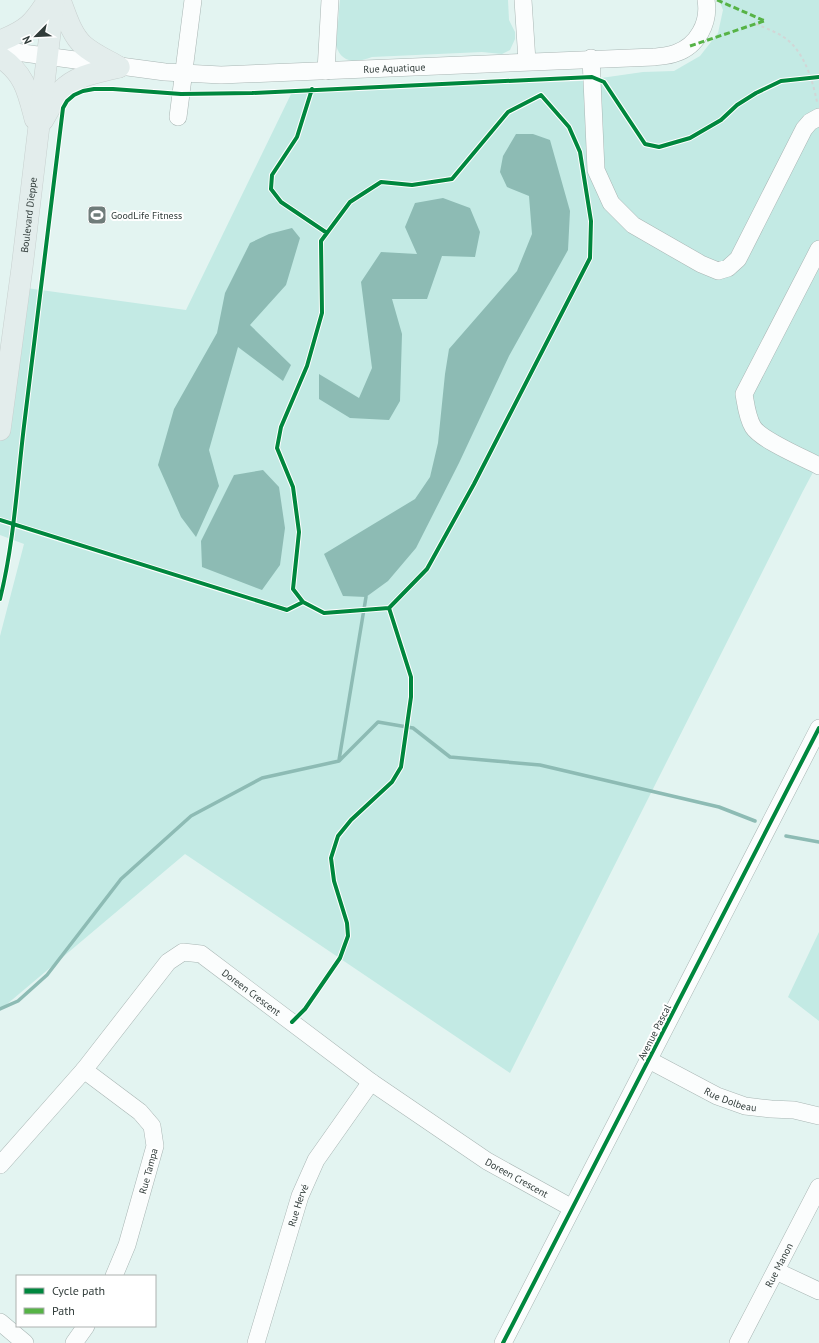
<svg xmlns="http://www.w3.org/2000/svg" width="819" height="1343" font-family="'PT Sans',sans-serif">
<rect width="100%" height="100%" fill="#e3f4f1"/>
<path fill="#c3eae4" d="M 340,0 L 508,0 L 509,20 L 515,32 L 515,39 L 510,50 L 502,54 L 482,52 L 372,57 C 357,63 341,64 336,45 Z
M 719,0 L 819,0 L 819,461 L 803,491 L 510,1073 L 185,854 L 0,1010 L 0,636 L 24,544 L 0,535 L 0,428 L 19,287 L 186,310 L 292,92 L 580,81 L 643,72 L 674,71 L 700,56 L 718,33 L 723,10 Z
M 819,932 L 819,1021 L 788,997 Z"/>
<path fill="#8dbbb4" d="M 516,134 L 533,134 L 550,140 L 570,211 L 568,250 L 509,356 L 459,463 L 416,548 L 388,581 L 366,597 L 343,596 L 324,554 L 415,499 L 430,477 L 438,443 L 445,374 L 449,349 L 517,271 L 532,234 L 529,196 L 507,187 L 500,172 L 503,156 Z
M 443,198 L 470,208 L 480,232 L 475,257 L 442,256 L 427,299 L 392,299 L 402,334 L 400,401 L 389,420 L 350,418 L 319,399 L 319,374 L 359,398 L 372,368 L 361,282 L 381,252 L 417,254 L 405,227 L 415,203 Z
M 292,228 L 300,238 L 286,285 L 250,325 L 291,365 L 283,381 L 238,347 L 209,450 L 219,486 L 196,537 L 181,517 L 158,465 L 174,409 L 217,333 L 225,293 L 250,243 L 269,234 Z
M 263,470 L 279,487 L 285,528 L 280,565 L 262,590 L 202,567 L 201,541 L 234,475 Z"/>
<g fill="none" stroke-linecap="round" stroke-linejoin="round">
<path stroke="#8dbbb4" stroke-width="3.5" d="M 339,760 L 366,597
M 786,836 L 819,842
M 0,1009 L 18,1001 L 47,975 L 121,879 L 191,816 L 262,778 L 339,761 L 378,722 L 413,728 L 450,757 L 540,765 L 719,807 L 755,821"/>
<g stroke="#a9b6b4" stroke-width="18">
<g id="minor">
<path d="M 523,0 L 527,61"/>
<path id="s1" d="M 0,50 L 165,72 L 221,75 L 654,57 C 661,56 669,56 676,53 C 697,46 710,23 706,0"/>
<path d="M 591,58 L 596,170 L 611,203 L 633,225 L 701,264 L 718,271 L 728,268 L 738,259 L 804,129 L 810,122 L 819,117"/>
<path d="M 326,71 L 330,0"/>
<path d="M 178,117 L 193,0"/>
<path d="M 819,249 L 744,394 C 746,405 747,417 753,427 C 761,440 804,458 819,466"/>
<path id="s2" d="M 649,1060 L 717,1096 L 745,1106 L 771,1109 L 794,1110 L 819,1116"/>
<path d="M 84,1070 L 140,1112 L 152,1126 L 155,1146 L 127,1245 L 114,1276"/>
<path id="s3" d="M 0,1165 L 84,1070 L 168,962 L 183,952 L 201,954 L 371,1082 L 487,1161 L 572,1208"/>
<path d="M 776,1271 L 819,1291"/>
<path d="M 0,1322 L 25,1343"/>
<path d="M 74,1343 L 86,1326"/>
<path id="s4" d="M 256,1343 L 300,1196 L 316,1160 L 371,1082"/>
<path d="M 503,1343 L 819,728"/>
<path id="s5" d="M 738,1343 L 819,1187"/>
</g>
</g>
<g stroke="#c8d0cf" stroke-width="22">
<g id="major">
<path d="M 60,0 C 66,15 71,34 83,45 C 93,54 107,60 119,67"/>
<path d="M 0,41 C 27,30 33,24 48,0"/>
<path d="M 0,57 C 25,74 28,92 35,119"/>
<path d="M 43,120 C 49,110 54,99 61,91 C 76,75 99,72 119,67"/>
<path id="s6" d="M 0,430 L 22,268 L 54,0"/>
</g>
</g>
<path stroke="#d2d6d6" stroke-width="2" stroke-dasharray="3 3" stroke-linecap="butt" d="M 756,24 C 768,29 782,34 791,43 C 806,58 813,82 817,102"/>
<use href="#minor" stroke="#fbfdfd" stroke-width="17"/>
<use href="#major" stroke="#e3edec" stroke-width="21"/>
<path stroke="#56b346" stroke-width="3" stroke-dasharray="6 3" stroke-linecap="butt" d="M 717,0 L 765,21
M 690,46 L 764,21"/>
<g stroke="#fff" stroke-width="6">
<path id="cycleway" d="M 312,89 L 297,137 L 272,175 L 271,189 L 281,202 L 327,233
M 541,95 L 569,127 L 580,152 L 591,221 L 590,258 L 474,484 L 427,569 L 389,608 L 324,613 L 303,602 L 293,589 L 299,532 L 293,487 L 277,448 L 281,427 L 307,366 L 322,313 L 321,241 L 350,202 L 381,182 L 412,185 L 452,179 L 508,112 Z
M 0,520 L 287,610 L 303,602
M 0,599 C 14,543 17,484 24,426 C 37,320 50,214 63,108 L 67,101 L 74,95 L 83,91 L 94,89 L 113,89 L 181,94 L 252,93 L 592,77 L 604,82 L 645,144 L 659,147 L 690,138 L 721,120 L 737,105 L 756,93 L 781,81 L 819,77
M 292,1022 L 305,1009 L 340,958 L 348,936 L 347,923 L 334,881 L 331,858 L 338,836 L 351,820 L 392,782 L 401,767 L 411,697 L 411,677 L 389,608
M 503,1343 L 819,728"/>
</g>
<use href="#cycleway" stroke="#00873e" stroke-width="4"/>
</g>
<defs>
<g id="stadium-square" transform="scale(1)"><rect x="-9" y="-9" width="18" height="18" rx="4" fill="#6f7c7a" stroke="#fff"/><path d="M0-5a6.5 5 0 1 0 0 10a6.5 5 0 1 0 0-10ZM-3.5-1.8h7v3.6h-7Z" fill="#fff"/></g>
</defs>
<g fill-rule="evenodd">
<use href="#stadium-square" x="97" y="215"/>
</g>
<g text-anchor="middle" stroke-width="4" stroke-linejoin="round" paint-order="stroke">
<g font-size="10" fill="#313c3a" stroke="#fff">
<text dy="4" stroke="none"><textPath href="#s1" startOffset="396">Rue Aquatique</textPath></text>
<text dy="4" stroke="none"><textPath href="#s6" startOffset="217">Boulevard Dieppe</textPath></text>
<text dy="4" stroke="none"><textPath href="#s3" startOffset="363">Doreen Crescent</textPath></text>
<text transform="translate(654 1032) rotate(-63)" y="4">Avenue Pascal</text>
<text dy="4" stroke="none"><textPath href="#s2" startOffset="91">Rue Dolbeau</textPath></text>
<text transform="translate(148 1171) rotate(-75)" y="4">Rue Tampa</text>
<text dy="4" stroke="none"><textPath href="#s3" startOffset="687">Doreen Crescent</textPath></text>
<text dy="4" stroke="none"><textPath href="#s4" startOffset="144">Rue Hervé</textPath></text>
<text dy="4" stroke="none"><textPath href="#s5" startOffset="88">Rue Manon</textPath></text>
</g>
<g font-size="10" fill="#313c3a" stroke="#fff" text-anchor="start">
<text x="111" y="219">GoodLife Fitness</text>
</g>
</g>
<rect x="16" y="1275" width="140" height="52" fill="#ffffff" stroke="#adb1b0"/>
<rect x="24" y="1288" width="20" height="6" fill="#00873e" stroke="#adb1b0"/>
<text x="52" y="1295" font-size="12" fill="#313c3a">Cycle path</text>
<rect x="24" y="1308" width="20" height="6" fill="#56b346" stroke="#adb1b0"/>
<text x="52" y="1315" font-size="12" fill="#313c3a">Path</text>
<g transform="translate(36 36) rotate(246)" stroke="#ffffff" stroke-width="3" paint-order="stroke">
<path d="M0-3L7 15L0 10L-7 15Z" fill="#313c3a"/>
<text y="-6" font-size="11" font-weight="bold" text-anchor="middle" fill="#313c3a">N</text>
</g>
</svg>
